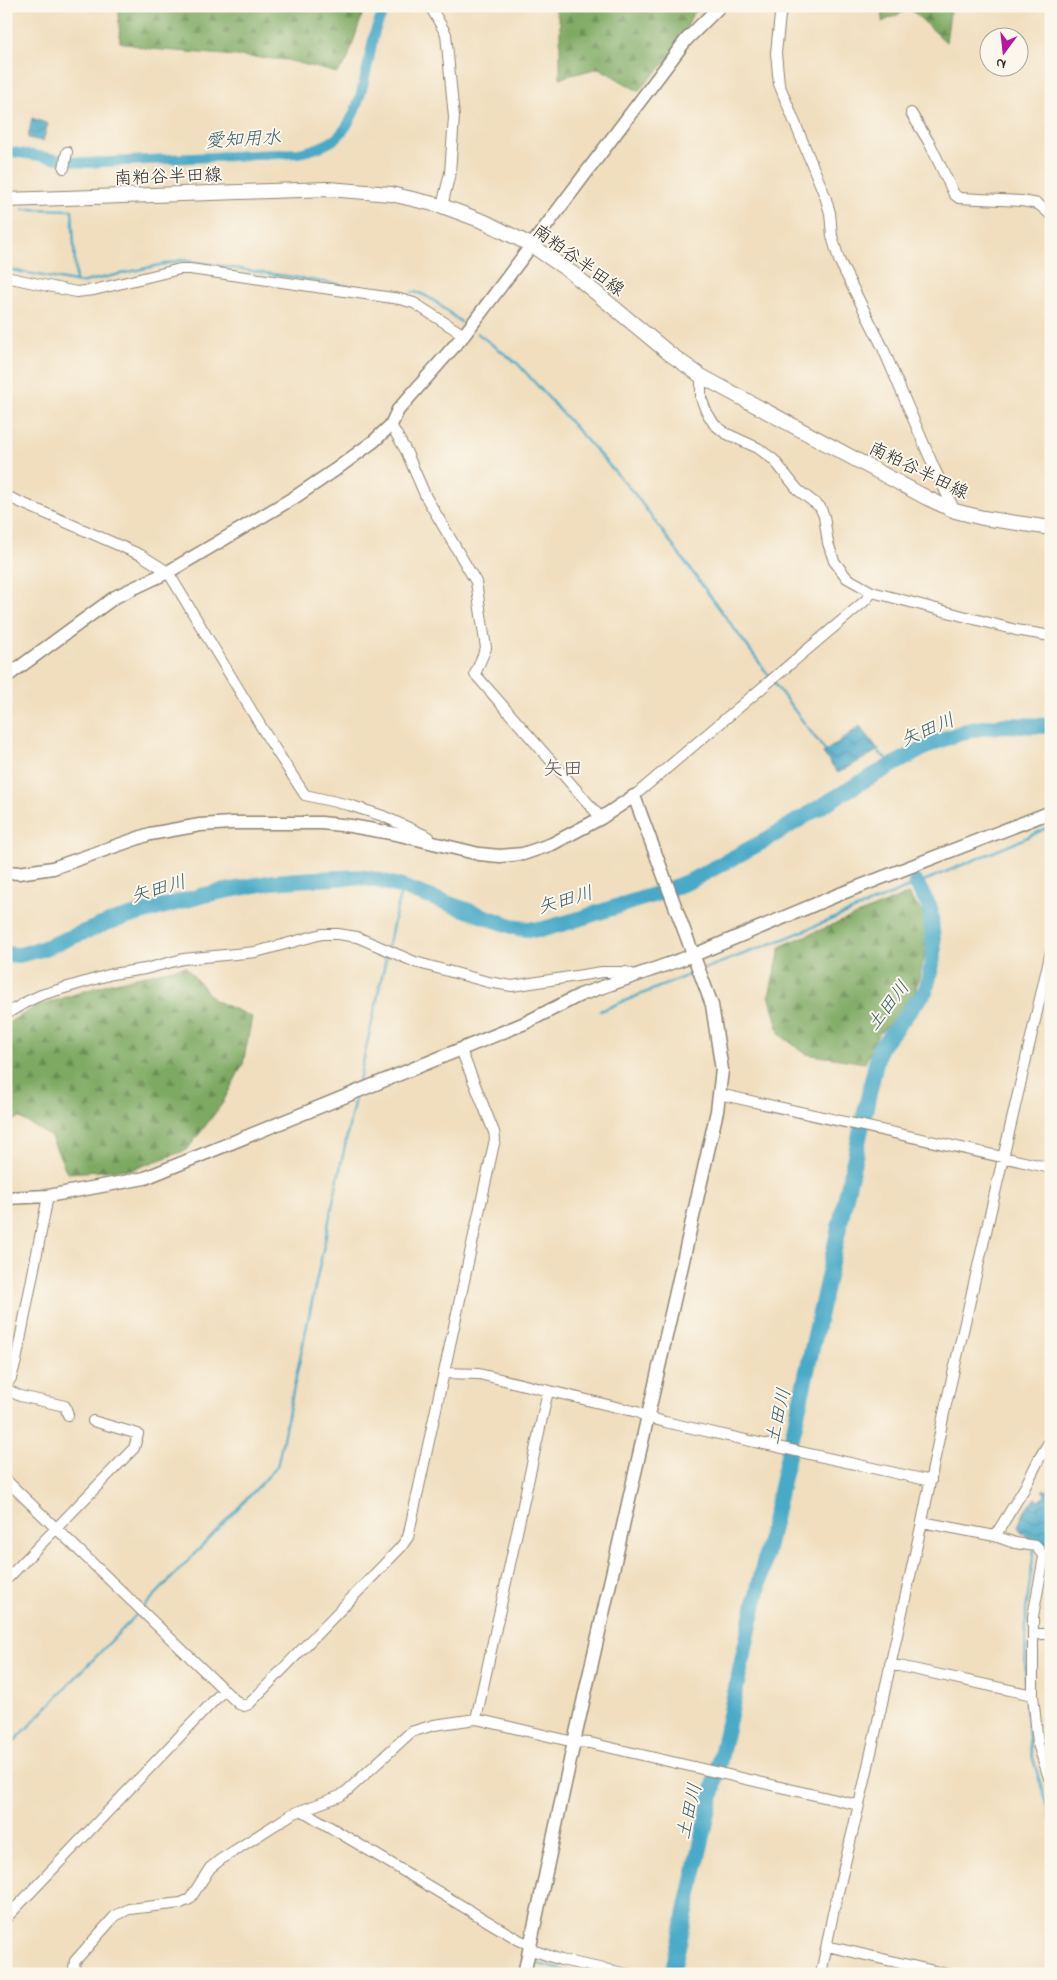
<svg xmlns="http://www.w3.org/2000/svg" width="1057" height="1980" font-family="'Indie Flower','Klee One',sans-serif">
<defs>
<pattern id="forest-firs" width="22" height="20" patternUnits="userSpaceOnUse" patternTransform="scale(1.25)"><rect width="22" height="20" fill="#7da962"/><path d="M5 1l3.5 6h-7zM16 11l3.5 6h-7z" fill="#678a51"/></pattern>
<pattern id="water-waves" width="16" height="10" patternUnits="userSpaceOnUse" patternTransform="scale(1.25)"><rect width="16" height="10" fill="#49aac8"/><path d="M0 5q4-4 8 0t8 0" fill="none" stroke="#3d8ba3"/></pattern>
</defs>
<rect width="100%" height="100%" fill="#fbf7ec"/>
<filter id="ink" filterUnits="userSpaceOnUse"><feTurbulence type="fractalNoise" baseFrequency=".02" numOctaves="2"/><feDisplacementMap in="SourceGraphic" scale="10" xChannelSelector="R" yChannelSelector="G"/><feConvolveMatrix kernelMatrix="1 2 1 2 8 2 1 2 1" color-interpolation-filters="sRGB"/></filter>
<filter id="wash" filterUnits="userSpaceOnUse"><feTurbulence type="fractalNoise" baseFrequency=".0096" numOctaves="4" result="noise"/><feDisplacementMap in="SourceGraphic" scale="20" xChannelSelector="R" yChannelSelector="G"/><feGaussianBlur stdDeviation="1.12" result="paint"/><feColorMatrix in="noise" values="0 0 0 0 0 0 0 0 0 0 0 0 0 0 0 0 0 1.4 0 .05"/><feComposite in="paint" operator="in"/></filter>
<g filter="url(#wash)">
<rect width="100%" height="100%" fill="#f0debe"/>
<path fill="url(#forest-firs)" stroke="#546a46" d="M 118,6 L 365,6 L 347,61 L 337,73 L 287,60 L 150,49 L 120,42 Z
M 554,6 L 705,6 L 693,13 L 676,52 L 638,91 L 599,68 L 560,78 L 560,23 Z
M 883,6 L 951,6 L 946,42 L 910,9 L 882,22 Z
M 908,894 L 926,917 L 927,948 L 913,999 L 877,1036 L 865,1063 L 806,1054 L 780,1035 L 769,995 L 781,946 Z
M 185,966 L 214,1000 L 252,1017 L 243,1064 L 222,1104 L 187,1150 L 134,1169 L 67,1173 L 51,1137 L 20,1118 L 6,1122 L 6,1024 L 35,1007 L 107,984 Z"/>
<path fill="url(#water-waves)" stroke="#3a6a7a" d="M 32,118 L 48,124 L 43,141 L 28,138 Z
M 860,726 L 879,750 L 838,773 L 823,753 Z
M 1051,1483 L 1051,1545 L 1050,1546 C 1040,1545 1023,1536 1018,1527 C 1021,1517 1028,1504 1036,1498 L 1039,1500 L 1044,1498 L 1045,1493 L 1042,1491 L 1044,1489 L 1047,1491 L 1049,1489 Z"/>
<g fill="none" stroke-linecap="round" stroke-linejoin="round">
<path stroke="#49aac8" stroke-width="2.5" d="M 23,209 L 72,210 L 76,282
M 6,269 L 80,283 L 182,260 L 388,292
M 412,292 C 430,293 447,312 461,322
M 477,333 L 518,364 L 634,493 L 770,677
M 773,682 L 827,753
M 875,749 L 894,765
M 388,946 L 402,887
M 704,969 L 789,937 L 1015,843 L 1051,826
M 600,1011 L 696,972
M 358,1085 L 387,954
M 143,1608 L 277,1467 L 355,1098
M 1025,1692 L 1026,1611 L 1034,1550
M 1025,1697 L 1030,1748 L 1051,1821
M 6,1750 L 139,1612
M 531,1974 L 534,1963 L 578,1974"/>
<path stroke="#49aac8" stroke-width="10" d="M 6,151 L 85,163 L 299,153 C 311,150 324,147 335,139 C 362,118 367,63 375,31 C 378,23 382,14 387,6"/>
<path stroke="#49aac8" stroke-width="16" d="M 6,954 L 19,955 L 42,949 L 109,922 L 204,895 L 272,882 L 313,879 L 360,877 L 377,880 L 402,887 L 517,928 L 540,930 L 572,921 L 662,892 L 690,881 L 764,841 L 856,785 L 933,743 L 966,731 L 982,728 L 1005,725 L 1051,726
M 672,1974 L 879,1049 L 926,990 L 932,964 L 934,951 L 930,908 L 916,883"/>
</g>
</g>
<g filter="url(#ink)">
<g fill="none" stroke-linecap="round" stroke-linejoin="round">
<g stroke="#8e8474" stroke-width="12">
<path id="minor" d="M 430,6 L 446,34 L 454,117 L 450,173 L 442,206
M 781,6 L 776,53 L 779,84 L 825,196 L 830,213 L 832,236 L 839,260 L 882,346 L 935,470 L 955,511
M 911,113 L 930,144 L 954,194 L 959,198 L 1022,201 L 1038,204 L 1051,215
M 64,168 L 67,152
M 6,277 L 76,292 L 94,290 L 180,269 L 190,269 L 400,299 L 414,303 L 464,335
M 701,376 L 701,398 L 706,411 L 714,424 L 725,433 L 758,448 L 774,460 L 798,490 L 820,507 L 824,516 L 828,543 L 834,561 L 847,578 L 872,592 L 1016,630 L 1051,636
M 391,425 L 406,451 L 426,497 L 476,582 L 486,648 L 475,674 L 601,818
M 6,496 L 141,555 L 168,572 L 268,738 L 305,795 L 349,805 L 383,816 L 429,837 L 429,842
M 634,796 L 866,600 L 872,592
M 6,1014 L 28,1001 L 41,995 L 112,974 L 145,969 L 183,959 L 256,952 L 322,934 L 338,934 L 357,937 L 415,962 L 488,982 L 512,986 L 602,972 L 626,972 L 636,976
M 719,1094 L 1051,1168
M 444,1373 L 479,1374 L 637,1412 L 647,1417 L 665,1422 L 931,1481
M 6,1385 L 11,1378 L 16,1361 L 48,1196
M 6,1389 L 20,1396 L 65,1406 L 68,1415
M 6,1480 L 224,1690 L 239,1704 L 244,1706 L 249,1704 L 401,1547 L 408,1537 L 495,1139 L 494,1132 L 461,1050
M 922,1522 L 995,1536 L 1015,1543 L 1036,1546 L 1044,1557 L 1033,1616 L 1033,1695 L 1038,1744 L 1051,1784
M 995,1536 L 1024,1489 L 1040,1457 L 1051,1439
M 6,1580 L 134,1448 L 138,1434 L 93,1421
M 1034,1634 L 1051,1634
M 890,1664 L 1033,1695
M 476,1719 L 548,1391
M 303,1811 L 519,1940 L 530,1945
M 7,1917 L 224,1690
M 827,1946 L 947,1974
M 529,1949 L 561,1960 L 628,1974
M 77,1974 L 74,1967 L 75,1961 L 115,1916 L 129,1909 L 181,1903 L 190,1899 L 210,1868 L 220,1860 L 292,1814 L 340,1796 L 348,1790 L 411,1732 L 434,1725 L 476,1719 L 574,1742 L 590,1743 C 680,1763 769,1785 858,1805
M 821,1974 L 833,1913 L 864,1784 L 922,1522 L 944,1413 L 1051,951"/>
</g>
<g stroke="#8e8474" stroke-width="15">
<path id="tertiary" d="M 6,677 L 115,597 L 168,572 L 295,497 L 335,470 L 374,441 L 391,425 L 398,410 L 464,335 L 686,40 L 720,6
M 6,872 L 18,873 L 53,868 L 150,834 L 200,825 L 232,823 L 321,823 L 351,826 L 396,834 L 479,854 L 500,856 L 523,854 L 552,844 L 601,818 L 634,796 L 712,1005 L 722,1070 L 717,1111 L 574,1742 L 524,1974
M 6,1198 L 48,1196 L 145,1178 L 525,1023 L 580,995 L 694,955 L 840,894 L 1051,812"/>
</g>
<g stroke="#8e8474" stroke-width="16">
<path id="secondary" d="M 6,200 L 328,189 L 391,194 L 442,206 L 485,222 L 531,245 L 572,273 L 670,354 L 701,376 L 927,498 L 955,511 L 983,518 L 1051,528"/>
</g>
<use href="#minor" stroke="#fff" stroke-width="10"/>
<use href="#tertiary" stroke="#fff" stroke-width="12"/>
<use href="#secondary" stroke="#fff" stroke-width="14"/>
</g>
</g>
<g text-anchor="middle" stroke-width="4" stroke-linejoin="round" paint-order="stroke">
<g font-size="18" fill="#2b2b2b" stroke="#fbf7ec">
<text transform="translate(168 176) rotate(-2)" y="6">南粕谷半田線</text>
<text transform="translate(579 260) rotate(36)" y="6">南粕谷半田線</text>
<text transform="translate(919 470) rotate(26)" y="6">南粕谷半田線</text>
</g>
<g font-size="19" font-style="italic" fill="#375e6a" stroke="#fbf7ec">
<text transform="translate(243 138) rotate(-3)" y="7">愛知用水</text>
<text transform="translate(927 729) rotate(-23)" y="7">矢田川</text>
<text transform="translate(158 888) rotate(-16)" y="7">矢田川</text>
<text transform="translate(565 899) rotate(-16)" y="7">矢田川</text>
<text transform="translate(887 1005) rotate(-52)" y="7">土田川</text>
<text transform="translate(777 1416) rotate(-77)" y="7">土田川</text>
<text transform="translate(688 1811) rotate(-77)" y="7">土田川</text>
</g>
<g font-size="20" fill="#645664" stroke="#fbf7ec">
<text x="563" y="775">矢田</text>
</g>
</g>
<rect width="1057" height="1980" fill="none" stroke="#fbf7ec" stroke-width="25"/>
<g transform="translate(1004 52) rotate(195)"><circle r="24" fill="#fbf7ec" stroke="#a8a59f"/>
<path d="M0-4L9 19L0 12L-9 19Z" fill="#b5179e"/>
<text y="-8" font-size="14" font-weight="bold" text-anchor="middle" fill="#2b2b2b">N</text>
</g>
</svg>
